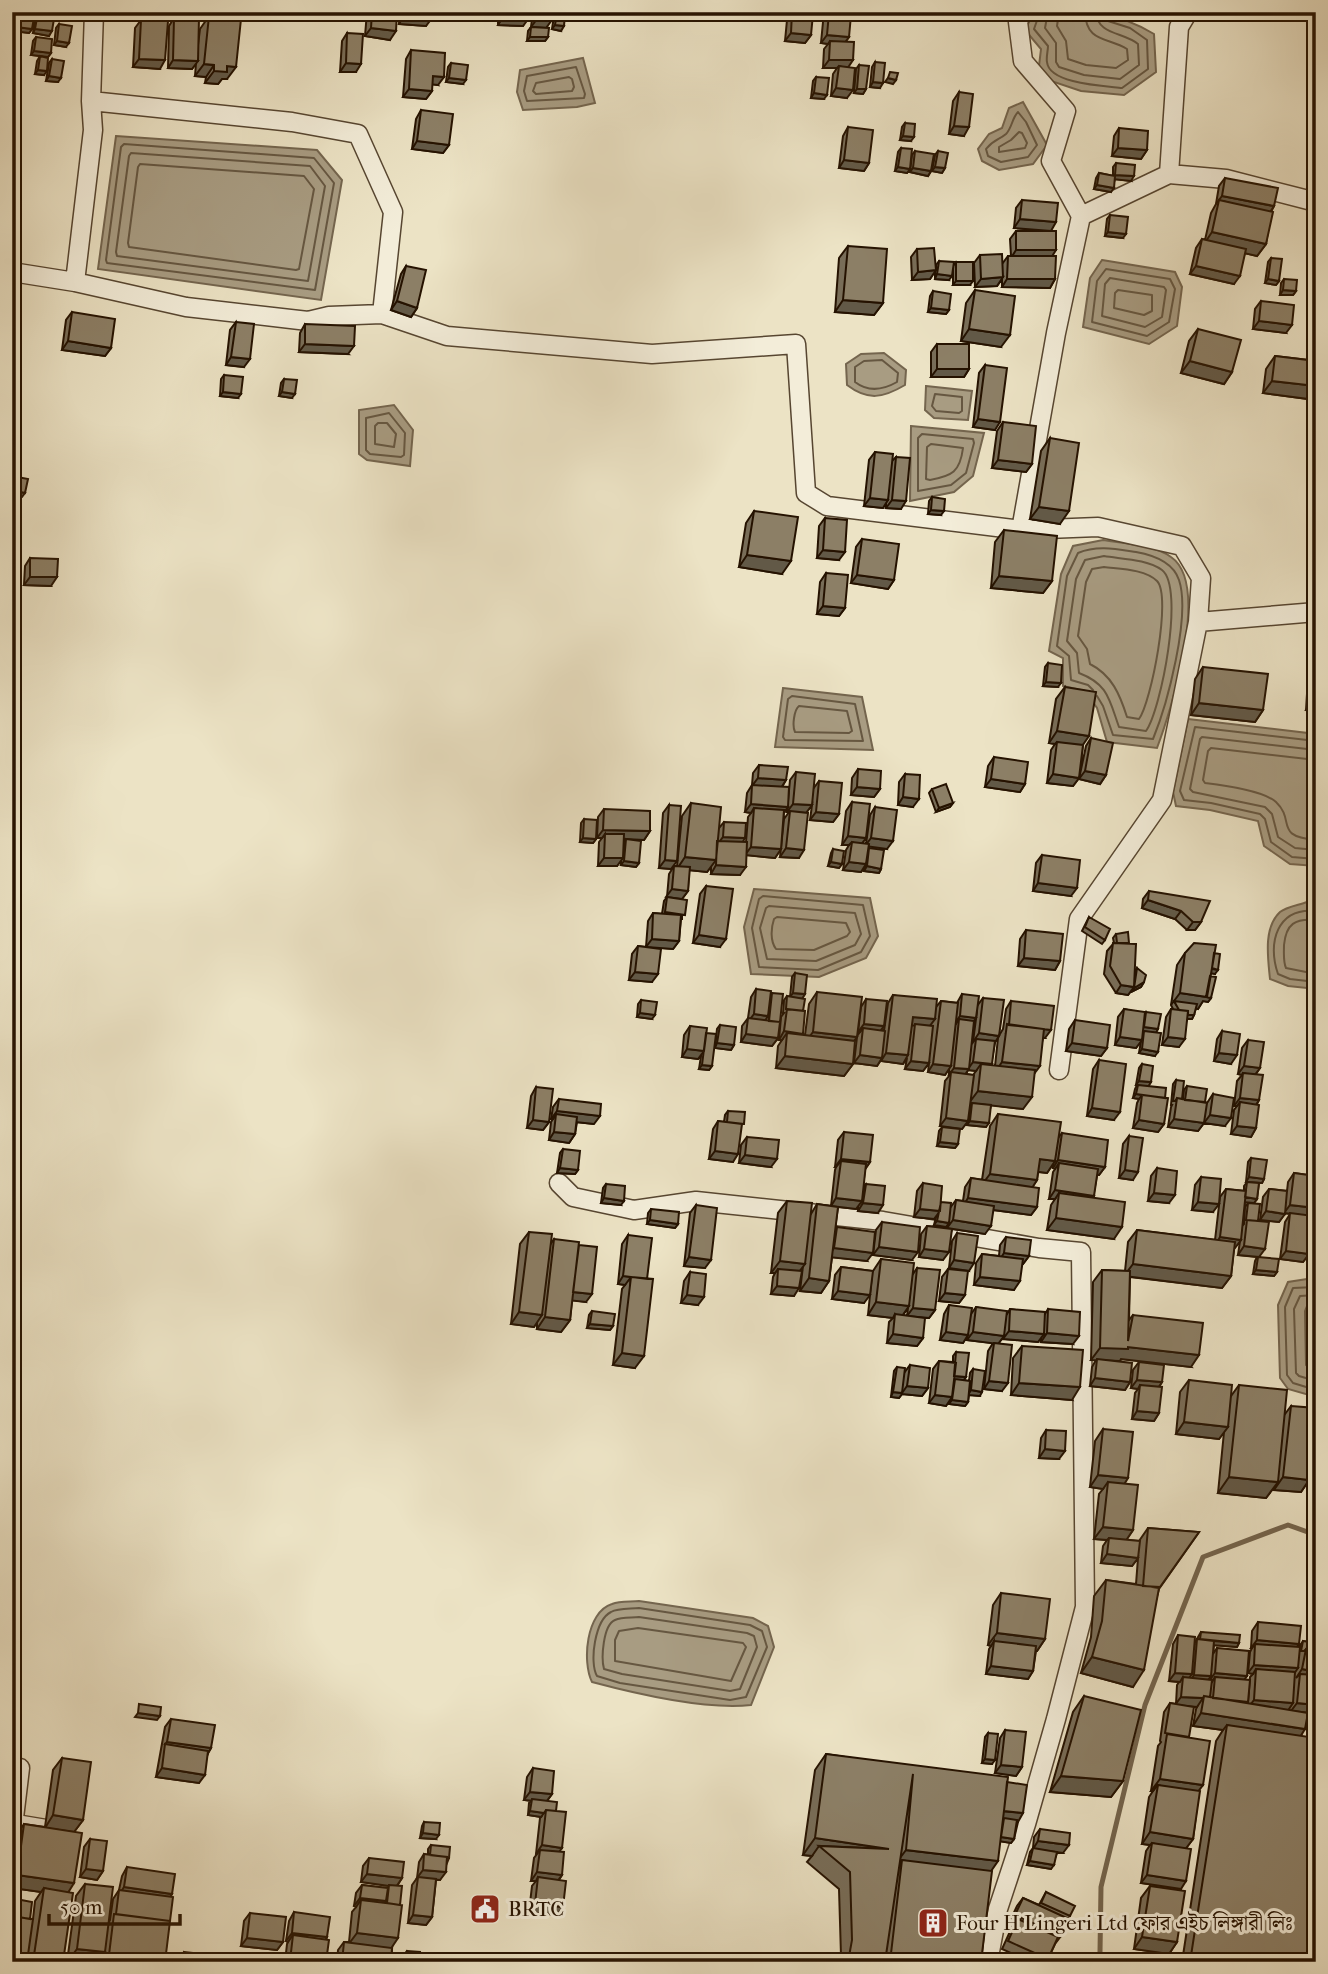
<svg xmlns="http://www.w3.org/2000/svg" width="1328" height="1974" font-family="'IM FELL French Canon','Noto Serif Bengali',serif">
<rect width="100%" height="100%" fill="#ece3c5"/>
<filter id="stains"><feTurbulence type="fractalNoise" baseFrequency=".00286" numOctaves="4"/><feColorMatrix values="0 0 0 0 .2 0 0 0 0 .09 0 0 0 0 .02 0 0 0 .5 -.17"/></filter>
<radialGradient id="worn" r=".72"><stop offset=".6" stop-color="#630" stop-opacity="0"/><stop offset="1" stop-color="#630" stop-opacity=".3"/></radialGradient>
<path fill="#a89c82" stroke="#74654e" stroke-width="2" d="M 1034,12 C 1082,12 1111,8 1154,34 L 1156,72 L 1124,95 L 1081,91 L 1048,80 L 1039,66 L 1041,49 L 1025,30 Z
M 583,58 L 595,103 L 577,107 L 523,110 L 517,92 L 520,70 Z
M 1023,102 L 1047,145 L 1033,164 L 999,170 L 982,161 L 978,149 L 989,134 L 1002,128 L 1009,108 Z
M 116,136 L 317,150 L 342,180 L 321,300 L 98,269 Z
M 1102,260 L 1175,272 L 1182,287 L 1177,326 L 1149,344 L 1083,327 L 1090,278 Z
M 884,353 L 906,370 L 905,385 C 883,398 868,401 847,385 L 846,364 L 861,354 Z
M 926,386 L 972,391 L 968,420 L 934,418 L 925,410 Z
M 394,405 L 413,430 L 410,466 L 367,460 L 359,454 L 359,410 Z
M 911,426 L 984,433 L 973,476 L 954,492 L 910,501 Z
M 1103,540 C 1122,543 1155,545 1171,557 C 1211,584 1171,711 1157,748 L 1107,742 L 1097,708 L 1085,691 L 1063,686 L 1063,658 L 1049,651 L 1061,574 L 1073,546 Z
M 783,688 L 862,697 L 873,750 L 775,747 Z
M 1188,719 L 1316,734 L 1316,866 L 1290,864 L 1264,846 L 1258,821 L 1210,810 L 1176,806 L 1173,792 Z
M 754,889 L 870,898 L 878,936 L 866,958 L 819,977 L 751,974 L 744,927 Z
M 1307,902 L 1316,905 L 1316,989 L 1288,986 L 1270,979 C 1268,958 1263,928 1280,912 C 1286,907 1299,905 1307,902 Z
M 1307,1279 L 1316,1280 L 1316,1397 L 1288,1389 L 1280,1378 L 1278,1305 L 1288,1282 Z
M 639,1601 L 753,1618 L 768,1626 L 774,1647 L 751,1705 C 706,1710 637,1694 592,1682 C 582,1662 586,1612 612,1604 C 620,1601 631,1602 639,1601 Z"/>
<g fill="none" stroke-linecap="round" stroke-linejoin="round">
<path stroke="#665741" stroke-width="2" d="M 1040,12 L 1034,29 L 1048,46 C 1048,51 1046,57 1047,62 C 1049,84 1105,86 1122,88 L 1148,69 L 1147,40 L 1130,28 L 1108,21 L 1104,12
M 1048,12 L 1045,28 L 1056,43 L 1056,62 L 1059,67 L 1084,75 L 1120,79 L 1139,65 L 1138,44 C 1124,32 1097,35 1096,12
M 1059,12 L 1057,26 L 1066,41 L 1068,59 L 1086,65 L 1116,68 L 1128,60 L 1127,49 C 1108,37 1086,43 1085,12
M 576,67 L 585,94 L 584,98 L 527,101 L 524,91 L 527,76 Z
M 569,77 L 572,79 L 574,87 L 572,91 L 536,94 L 533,91 L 536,83 Z
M 1018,112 L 1026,122 L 1037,145 L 1028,157 L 1001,162 L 988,156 L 986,149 C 994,139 999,140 1006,134 C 1012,128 1012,118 1018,112 Z
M 1019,132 L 1022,133 L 1027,143 L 1025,148 L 999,152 L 999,147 L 1011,140 Z
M 124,144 L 314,158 L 334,183 L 315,290 L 107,263 L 106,260 L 121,147 Z
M 131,153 L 310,166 L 325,186 L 308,281 L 117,256 L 116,252 L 129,156 Z
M 140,164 L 304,176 L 314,189 L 299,269 L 296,270 L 129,247 L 128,243 L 138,167 Z
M 1106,269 L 1170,279 L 1175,289 L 1169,322 L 1147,336 L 1092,322 L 1097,281 Z
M 1110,278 L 1164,287 L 1166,290 L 1162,317 L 1145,327 L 1102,316 L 1105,284 Z
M 1118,290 L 1152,295 L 1152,311 L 1144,315 L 1114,308 L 1115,293 Z
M 882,360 L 898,373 L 897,382 C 883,390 868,392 855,382 L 855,367 L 864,361 Z
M 935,394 L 962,397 L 962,411 L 959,413 L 936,411 L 932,406 Z
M 389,413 L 405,433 L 404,455 L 401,457 L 370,454 L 366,450 L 366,418 Z
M 378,423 L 387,423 L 396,434 L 394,447 L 375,444 L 375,426 Z
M 922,434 L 973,439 L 974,443 L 966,473 L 951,485 L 918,491 L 918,438 Z
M 931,444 L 963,448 C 960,472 952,476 930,480 L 926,479 L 927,447 Z
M 1104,556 C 1121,559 1147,559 1162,570 C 1185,588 1161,710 1146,731 L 1119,727 C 1109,699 1108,684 1079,673 L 1077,653 L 1067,641 L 1076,579 L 1085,560 Z
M 1104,567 C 1119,569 1145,569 1157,581 C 1172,596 1151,703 1139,719 L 1127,717 C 1120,695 1112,675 1090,664 L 1087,649 L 1078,636 L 1086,582 L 1092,569 Z
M 1093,690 L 1088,685 L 1071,680 L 1069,656 L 1057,646 L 1067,576 L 1078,553 C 1097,545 1116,549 1136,552 C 1153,555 1173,562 1179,580 C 1191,616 1167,705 1153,739 L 1113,735 L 1103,706 L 1097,696
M 792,696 L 855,704 L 863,741 L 785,740 L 783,737 L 788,699 Z
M 799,706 L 847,711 L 852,731 L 849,733 L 795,732 C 792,726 794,710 799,706 Z
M 1316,741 L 1195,727 L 1180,791 L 1184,800 L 1211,803 L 1260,814 L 1265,819 L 1271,842 L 1292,857 L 1316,859
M 1316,750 L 1202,737 L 1200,739 L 1190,789 L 1193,792 L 1265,807 L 1272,814 L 1278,837 L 1295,848 L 1316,850
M 1316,760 L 1211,748 L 1208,751 L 1203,780 L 1205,783 C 1222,785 1264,791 1276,802 C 1296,821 1273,836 1316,840
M 763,896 L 863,905 L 870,936 L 861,952 L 818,970 L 759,967 L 752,928 L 759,899 Z
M 769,906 L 855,913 L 861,934 L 855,945 L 816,961 L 767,959 L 760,928 L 766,908 Z
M 1316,911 C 1277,907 1267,943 1278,974 L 1290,979 L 1316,982
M 777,917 L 846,923 L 850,932 L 847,936 L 814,950 L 776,949 C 770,941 771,928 774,919 Z
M 1316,920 C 1295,918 1286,924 1284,945 C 1284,953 1283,961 1286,968 L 1316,974
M 1316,1287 L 1293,1288 L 1285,1307 L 1287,1375 L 1293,1383 L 1316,1390
M 1316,1295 L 1300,1296 L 1294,1309 L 1296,1373 L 1299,1376 L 1316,1381
M 1316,1306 L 1307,1306 L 1305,1311 L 1306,1365 L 1316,1370
M 639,1608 L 750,1625 L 762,1631 L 767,1647 L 746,1697 L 730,1700 L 620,1683 L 597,1676 C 589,1662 595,1620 611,1612 C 618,1608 630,1609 639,1608 Z
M 639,1617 L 747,1633 L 754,1636 L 757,1647 L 740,1689 L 730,1691 L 622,1674 L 604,1669 C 601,1658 603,1625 615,1620 C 622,1617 632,1618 639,1617 Z
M 638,1628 L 743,1643 L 746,1647 L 731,1681 L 615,1661 L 615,1640 L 619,1631 Z"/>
<path stroke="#74654e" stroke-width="5" d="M 1098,1962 L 1100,1952 L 1101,1887 L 1145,1705 L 1203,1557 L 1288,1525 L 1316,1535"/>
<g stroke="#574631" stroke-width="21">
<path id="street" d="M 94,12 L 91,101 L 292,122 L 358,134 L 393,212 L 382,314
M 1169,174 L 1179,27 L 1188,12
M 1081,216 L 1169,174 L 1226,179 L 1316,202
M 12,272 L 75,282 L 186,307 L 308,321 L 329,316 L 382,314 L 447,336 L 652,354 L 796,344 L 806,493 L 827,506 L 1021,530 L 1098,527 L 1182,546 L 1201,578 L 1198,622 L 1162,800 L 1079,919 L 1059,1070
M 75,282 L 93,130 L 91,101
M 1021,530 L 1056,333 L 1081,216 L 1051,161 L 1066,111 L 1023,61 L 1018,22 L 1022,12
M 1198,622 L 1316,612
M 559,1183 L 573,1197 L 634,1210 L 696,1201 L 883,1221 L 1039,1248 L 1081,1252 L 1085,1607 L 1056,1719 L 1026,1824 L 998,1909 L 988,1962
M 20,1768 L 14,1818 L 16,1824 L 46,1829"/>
</g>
<use href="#street" stroke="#f3edd9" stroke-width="18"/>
</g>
<path fill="#786d58" stroke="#251200" stroke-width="2" fill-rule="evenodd" d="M 17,12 L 35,12 L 32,29 L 29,33 L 13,31 Z
M 37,12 L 55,13 L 49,36 L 33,33 Z
M 367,12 L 397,12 L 390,40 L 365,36 Z
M 400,12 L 432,12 L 426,26 L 399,24 Z
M 498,12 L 529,12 L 523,26 L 498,25 Z
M 533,12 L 553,12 L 547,27 L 548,37 L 545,41 L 527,41 L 528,31 L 531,27 Z
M 556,12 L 561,31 L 552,29 L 554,16 Z
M 792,12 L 811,35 L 805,43 L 785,41 L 787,20 Z
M 829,13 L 849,37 L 846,41 L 848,67 L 847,98 L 831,96 L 833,74 L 837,68 L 823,68 L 824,49 L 828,44 L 821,43 L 823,22 Z
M 209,16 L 227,79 L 222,79 L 218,84 L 205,83 L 206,77 L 195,76 L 196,63 L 192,69 L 168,68 L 169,26 L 174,18 L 198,45 L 200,29 Z
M 141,20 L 160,69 L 133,67 L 135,28 Z
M 59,24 L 66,47 L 54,45 L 56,28 Z
M 347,33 L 356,72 L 340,72 L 342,41 Z
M 36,37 L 51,53 L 48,57 L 31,55 L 33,41 Z
M 411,50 L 438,85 L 432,84 L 432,91 L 426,99 L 403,97 L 406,59 Z
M 40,56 L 44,75 L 35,74 L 37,61 Z
M 52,59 L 58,82 L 46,81 L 49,63 Z
M 875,62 L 880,88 L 870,87 L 872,67 Z
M 451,63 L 463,84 L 446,82 L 448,67 Z
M 859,65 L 866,89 L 863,94 L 854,93 L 856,69 Z
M 816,77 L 824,99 L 811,98 L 813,81 Z
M 959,92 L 964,136 L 949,134 L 953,101 Z
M 421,110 L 449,145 L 443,153 L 412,149 L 416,119 Z
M 905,123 L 911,141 L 900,140 L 902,127 Z
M 848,127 L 869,163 L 864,171 L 839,168 L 843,136 Z
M 1119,128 L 1147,150 L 1141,159 L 1112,156 L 1114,136 Z
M 901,148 L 910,169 L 907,173 L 895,171 L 898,152 Z
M 915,151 L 931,171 L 928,176 L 910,172 L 912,155 Z
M 938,151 L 945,168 L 942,173 L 932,171 L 935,155 Z
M 1116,163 L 1131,181 L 1115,179 L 1111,192 L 1094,189 L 1096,178 L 1099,173 L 1113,176 L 1113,167 Z
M 1225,178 L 1274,206 L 1271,212 L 1266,244 L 1257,256 L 1245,253 L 1234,284 L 1190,274 L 1196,248 L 1202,239 L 1205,240 L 1211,213 L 1216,204 L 1219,186 Z
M 1022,200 L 1051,231 L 1052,256 L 1055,279 L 1050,288 L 1002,287 L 1002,279 L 997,286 L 975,287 L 974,263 L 980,255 L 1002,264 L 1008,256 L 1011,256 L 1010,239 L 1016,231 L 1050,231 L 1014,228 L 1016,208 Z
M 1110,215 L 1123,238 L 1105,236 L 1107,219 Z
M 848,246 L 883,303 L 874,315 L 835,312 L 839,258 Z
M 917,249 L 936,269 L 936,265 L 939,261 L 949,280 L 935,279 L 935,271 L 930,279 L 912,280 L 911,257 Z
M 1271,258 L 1279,281 L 1276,285 L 1265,283 L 1268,262 Z
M 956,262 L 970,285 L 953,285 L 953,266 Z
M 406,266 L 417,308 L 411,317 L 391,310 L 401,274 Z
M 1284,279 L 1296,291 L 1293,295 L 1280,295 L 1281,283 Z
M 975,290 L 1001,347 L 961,341 L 966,303 Z
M 933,291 L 949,310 L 946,314 L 928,312 L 930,296 Z
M 1261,301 L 1286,333 L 1253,329 L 1255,309 Z
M 72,312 L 111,348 L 105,356 L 62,350 L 66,320 Z
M 236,322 L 244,367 L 226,365 L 230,330 Z
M 305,324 L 348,354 L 299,352 L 300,333 Z
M 1198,329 L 1232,372 L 1224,384 L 1181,373 L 1189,341 Z
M 937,344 L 969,369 L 964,377 L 931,377 L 931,352 Z
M 1275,356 L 1316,361 L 1316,400 L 1263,393 L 1266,369 Z
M 985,365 L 995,430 L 973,427 L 979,373 Z
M 224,375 L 238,398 L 220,396 L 221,379 Z
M 284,379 L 292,398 L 279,396 L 281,383 Z
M 1003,422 L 1032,464 L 1026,472 L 992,468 L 997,431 Z
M 1050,438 L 1060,524 L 1030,519 L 1041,451 Z
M 875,452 L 892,461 L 896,457 L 901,509 L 886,508 L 886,503 L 883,508 L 864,506 L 869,460 Z
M 932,497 L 941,515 L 928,514 L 929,501 Z
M 754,511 L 782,574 L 739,567 L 746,523 Z
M 825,518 L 839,560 L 817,558 L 819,526 Z
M 1004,530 L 1052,581 L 1043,593 L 991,588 L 995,542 Z
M 862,539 L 894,580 L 888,589 L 851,583 L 856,547 Z
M 30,558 L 51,586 L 24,585 L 25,566 Z
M 826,573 L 845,608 L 839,616 L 817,614 L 820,582 Z
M 1316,626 L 1316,711 L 1306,710 L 1307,694 L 1312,688 L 1309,687 L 1314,629 Z
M 1048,663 L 1058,687 L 1043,686 L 1045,667 Z
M 1203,667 L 1263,710 L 1255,722 L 1191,715 L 1195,679 Z
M 1065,687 L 1083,745 L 1079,778 L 1073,786 L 1047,783 L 1051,750 L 1055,744 L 1049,743 L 1056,699 Z
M 1091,738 L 1106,775 L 1100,784 L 1079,779 L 1086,746 Z
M 994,757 L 1025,784 L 1020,792 L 985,787 L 988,766 Z
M 759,765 L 786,780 L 782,787 L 788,807 L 784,812 L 781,849 L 775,858 L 746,855 L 740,875 L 711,874 L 711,867 L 707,872 L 689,870 L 688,891 L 682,899 L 682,919 L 681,919 L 679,941 L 673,949 L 649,947 L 652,982 L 629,980 L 632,954 L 638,946 L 646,947 L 648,921 L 653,913 L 662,914 L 664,901 L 667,897 L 669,874 L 674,866 L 677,866 L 682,816 L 691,803 L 719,828 L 724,822 L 743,842 L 746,842 L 748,817 L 751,813 L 745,812 L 747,793 L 752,785 L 753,773 Z
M 858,769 L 880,789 L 874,797 L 851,795 L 852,778 Z
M 796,772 L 813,789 L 819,781 L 839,814 L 833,822 L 810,820 L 812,805 L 806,813 L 799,858 L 780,857 L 784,819 L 789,812 L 787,812 L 790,780 Z
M 905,774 L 913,807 L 898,805 L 899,782 Z
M 932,789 L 953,803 L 950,807 L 936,812 L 929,793 Z
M 852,802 L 866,838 L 862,843 L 866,844 L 870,815 L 875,807 L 887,849 L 869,846 L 868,850 L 881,869 L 879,873 L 864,871 L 864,867 L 861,872 L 843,870 L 846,850 L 849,845 L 842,845 L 846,811 Z
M 669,805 L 671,869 L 659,868 L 663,813 Z
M 604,809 L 650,831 L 644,840 L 624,839 L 623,843 L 626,839 L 639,863 L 636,867 L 621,865 L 621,860 L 617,866 L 598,866 L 599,842 L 602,838 L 597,838 L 598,817 Z
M 584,819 L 596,839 L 593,843 L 580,842 L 581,823 Z
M 833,849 L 842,864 L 839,868 L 828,866 L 831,853 Z
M 1042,855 L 1071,896 L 1033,891 L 1036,863 Z
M 706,886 L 720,947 L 693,943 L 700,894 Z
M 1149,891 L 1201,922 L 1195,930 L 1187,930 L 1175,919 L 1142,908 L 1143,899 Z
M 1089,917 L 1105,940 L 1102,944 L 1082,931 Z
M 1026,930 L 1060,961 L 1055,970 L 1018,966 L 1020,939 Z
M 1116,934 L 1128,944 L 1135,972 L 1137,968 L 1144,982 L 1141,987 L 1131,992 L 1132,990 L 1128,995 L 1116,993 L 1104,974 L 1107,951 L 1114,943 L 1113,938 Z
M 1185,953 L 1214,953 L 1215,974 L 1211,973 L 1210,976 L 1211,998 L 1208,1002 L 1203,1001 L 1198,1009 L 1196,1008 L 1194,1015 L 1192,1019 L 1187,1019 L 1179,1047 L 1162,1045 L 1166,1017 L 1171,1009 L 1173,1009 L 1171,1005 L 1177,965 Z
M 795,973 L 805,994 L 802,998 L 802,1035 L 805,1035 L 809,1004 L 817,992 L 857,1036 L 860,1032 L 858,1032 L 861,1007 L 866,999 L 884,1026 L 881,1030 L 884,1031 L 888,1003 L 893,995 L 936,1007 L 941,1001 L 957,1003 L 962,994 L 977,1006 L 983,998 L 1000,1034 L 1003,1029 L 1006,1009 L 1011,1001 L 1045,1038 L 1043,1038 L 1034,1074 L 1023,1109 L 991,1105 L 986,1127 L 967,1125 L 967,1122 L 962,1129 L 940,1126 L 945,1081 L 949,1076 L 949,1069 L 945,1075 L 928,1072 L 929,1063 L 923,1071 L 905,1069 L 907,1058 L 903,1064 L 881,1061 L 881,1060 L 877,1066 L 854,1063 L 857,1037 L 854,1041 L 853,1064 L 844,1076 L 776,1068 L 778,1046 L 782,1040 L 779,1040 L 781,1017 L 784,1013 L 783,1013 L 784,1000 L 787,996 L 790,997 L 792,977 ZM 977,1011 L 973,1042 L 972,1044 L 974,1021 ZM 998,1038 L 995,1066 L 991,1065 L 995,1042 ZM 968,1070 L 976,1071 L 973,1075 L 966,1074 Z
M 756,989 L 778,1038 L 772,1046 L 741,1042 L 742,1026 L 748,1018 L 751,997 Z
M 641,1000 L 652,1019 L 637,1017 L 638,1004 Z
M 1124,1009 L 1145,1014 L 1146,1012 L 1156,1033 L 1155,1056 L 1139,1053 L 1141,1041 L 1136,1048 L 1115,1045 L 1118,1017 Z
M 1075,1020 L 1107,1048 L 1101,1056 L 1066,1051 L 1069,1029 Z
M 720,1025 L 734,1045 L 731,1050 L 715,1048 L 717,1029 Z
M 690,1026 L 706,1033 L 712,1066 L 709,1070 L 699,1069 L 701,1056 L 698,1059 L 682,1057 L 684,1035 Z
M 1222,1031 L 1231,1064 L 1214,1061 L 1217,1039 Z
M 1248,1040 L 1260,1068 L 1256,1074 L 1259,1100 L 1257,1104 L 1256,1128 L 1251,1137 L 1231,1134 L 1234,1110 L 1237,1106 L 1234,1106 L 1237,1081 L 1242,1075 L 1238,1074 L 1242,1048 Z
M 1099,1060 L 1114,1120 L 1087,1116 L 1093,1069 Z
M 1142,1064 L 1151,1082 L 1148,1086 L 1165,1098 L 1164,1124 L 1158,1132 L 1133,1128 L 1137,1103 L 1139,1099 L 1133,1098 L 1135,1089 L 1137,1085 L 1136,1085 L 1139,1068 Z
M 1176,1080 L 1182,1099 L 1183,1099 L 1184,1090 L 1187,1086 L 1205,1102 L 1207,1103 L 1213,1094 L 1225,1126 L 1204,1123 L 1198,1131 L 1168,1127 L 1171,1107 L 1172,1105 L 1171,1105 L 1173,1084 Z
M 536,1087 L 549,1122 L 543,1130 L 527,1128 L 531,1096 Z
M 559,1099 L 594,1124 L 577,1122 L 575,1134 L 569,1143 L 549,1140 L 551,1122 L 553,1119 L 551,1119 L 553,1107 Z
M 728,1111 L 741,1128 L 733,1162 L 709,1159 L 713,1129 L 718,1121 L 724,1122 L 725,1115 Z
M 998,1114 L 1058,1138 L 1062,1133 L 1105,1167 L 1099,1175 L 1097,1175 L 1093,1198 L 1114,1239 L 1047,1230 L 1051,1205 L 1055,1199 L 1049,1199 L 1053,1172 L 1055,1169 L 1053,1168 L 1053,1164 L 1047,1173 L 1038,1172 L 1037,1180 L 1032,1187 L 1037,1207 L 1031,1215 L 993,1210 L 985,1234 L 952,1229 L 943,1260 L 919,1257 L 921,1234 L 927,1226 L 947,1228 L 948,1224 L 946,1227 L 934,1225 L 936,1217 L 934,1219 L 914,1217 L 917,1191 L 923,1183 L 941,1202 L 950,1208 L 956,1200 L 963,1201 L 965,1187 L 971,1178 L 982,1180 L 990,1126 Z
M 942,1127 L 958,1144 L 955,1148 L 937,1146 L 939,1131 Z
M 844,1132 L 870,1162 L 865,1169 L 863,1188 L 866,1184 L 878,1213 L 858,1211 L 858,1206 L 856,1209 L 838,1207 L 835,1229 L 837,1227 L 867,1261 L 832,1257 L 829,1281 L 821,1293 L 800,1291 L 803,1266 L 800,1271 L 794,1296 L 771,1294 L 773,1277 L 775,1273 L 771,1273 L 778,1213 L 787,1201 L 811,1214 L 817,1204 L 831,1206 L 835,1170 L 836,1167 L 835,1167 L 838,1140 Z
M 1129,1136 L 1133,1180 L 1119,1178 L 1123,1144 Z
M 747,1137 L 771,1167 L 739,1163 L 741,1145 Z
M 563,1149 L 578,1170 L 575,1174 L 557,1173 L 560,1153 Z
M 1251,1158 L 1264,1179 L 1262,1183 L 1259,1183 L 1257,1199 L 1254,1203 L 1245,1202 L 1242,1226 L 1244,1224 L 1245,1207 L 1248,1203 L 1258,1221 L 1260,1257 L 1277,1272 L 1274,1276 L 1253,1274 L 1255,1261 L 1257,1257 L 1238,1255 L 1240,1241 L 1234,1248 L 1231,1276 L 1222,1288 L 1130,1277 L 1129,1320 L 1133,1315 L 1191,1367 L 1121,1359 L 1120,1361 L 1130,1382 L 1125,1390 L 1090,1386 L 1092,1367 L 1096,1360 L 1091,1360 L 1093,1282 L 1102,1270 L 1125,1271 L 1128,1242 L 1137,1230 L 1215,1240 L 1220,1197 L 1226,1189 L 1244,1191 L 1244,1186 L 1247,1182 L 1246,1182 L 1248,1162 Z
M 1157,1168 L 1169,1203 L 1148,1201 L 1151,1176 Z
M 1294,1173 L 1316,1176 L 1316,1216 L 1314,1216 L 1309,1254 L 1303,1262 L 1280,1259 L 1285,1222 L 1290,1214 L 1285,1213 L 1279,1222 L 1260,1220 L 1263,1197 L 1269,1189 L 1287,1191 L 1288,1182 Z
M 1201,1177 L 1213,1212 L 1192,1210 L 1195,1185 Z
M 606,1184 L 621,1205 L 601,1203 L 603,1188 Z
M 696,1205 L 705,1268 L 684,1266 L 690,1213 Z
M 651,1209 L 678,1224 L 675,1228 L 647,1224 L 648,1213 Z
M 882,1222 L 912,1260 L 873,1255 L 876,1230 Z
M 529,1232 L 550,1245 L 554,1239 L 586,1302 L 572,1300 L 570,1320 L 561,1332 L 537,1329 L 537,1321 L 534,1327 L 511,1324 L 520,1244 Z
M 957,1233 L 969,1271 L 949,1268 L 952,1241 Z
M 1316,1234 L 1316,1261 L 1312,1260 Z
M 628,1235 L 635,1368 L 613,1365 L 622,1289 L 625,1285 L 618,1284 L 622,1244 Z
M 1006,1237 L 1029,1256 L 1023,1264 L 1022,1264 L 1014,1290 L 974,1285 L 976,1263 L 982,1254 L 999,1256 L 1000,1245 Z
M 881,1259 L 913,1274 L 917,1268 L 935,1310 L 929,1318 L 922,1318 L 923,1338 L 917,1346 L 887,1343 L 889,1322 L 893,1318 L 868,1315 L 872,1275 L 864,1303 L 832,1299 L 835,1275 L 841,1267 L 873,1271 ZM 908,1308 L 907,1316 L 903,1315 Z
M 948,1269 L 965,1295 L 959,1303 L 939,1301 L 942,1277 Z
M 690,1272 L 698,1305 L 681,1303 L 684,1281 Z
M 949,1305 L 971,1314 L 976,1307 L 1007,1314 L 1010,1309 L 1045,1314 L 1048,1309 L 1073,1344 L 1041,1342 L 1041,1338 L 1038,1342 L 1003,1339 L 1003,1337 L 999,1343 L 1002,1391 L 984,1389 L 988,1351 L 993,1343 L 967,1340 L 967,1336 L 963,1343 L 940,1340 L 944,1314 Z
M 592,1311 L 613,1326 L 610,1330 L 587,1328 L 589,1315 Z
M 1022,1346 L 1072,1400 L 1011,1395 L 1013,1358 Z
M 956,1352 L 966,1377 L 964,1380 L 969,1381 L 970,1373 L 973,1369 L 980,1396 L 969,1395 L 968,1402 L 965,1406 L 949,1404 L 950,1399 L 946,1406 L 929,1403 L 933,1369 L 939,1361 L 953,1362 L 953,1356 Z
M 1139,1362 L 1162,1382 L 1159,1387 L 1159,1413 L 1154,1421 L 1132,1419 L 1135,1393 L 1138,1389 L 1131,1388 L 1133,1370 Z
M 910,1365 L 928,1388 L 922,1396 L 902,1394 L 899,1398 L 891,1397 L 894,1371 L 897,1367 L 904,1373 Z
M 1189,1380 L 1231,1396 L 1239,1385 L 1285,1414 L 1291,1406 L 1309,1480 L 1301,1492 L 1274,1490 L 1275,1486 L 1266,1498 L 1218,1493 L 1224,1432 L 1219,1439 L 1176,1434 L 1180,1392 Z
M 1103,1429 L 1124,1484 L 1133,1530 L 1126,1540 L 1139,1541 L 1148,1528 L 1199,1532 L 1159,1589 L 1133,1687 L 1081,1673 L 1091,1637 L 1094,1596 L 1106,1580 L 1136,1584 L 1138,1558 L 1132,1566 L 1101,1563 L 1103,1546 L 1107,1540 L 1094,1539 L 1099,1494 L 1103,1489 L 1090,1487 L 1095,1441 Z
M 1046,1430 L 1059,1459 L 1039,1458 L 1041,1438 Z
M 1001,1593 L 1045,1639 L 1037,1651 L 1036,1651 L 1033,1671 L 1028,1679 L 986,1674 L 989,1649 L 991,1646 L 988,1645 L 993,1605 Z
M 1258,1622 L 1299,1644 L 1297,1647 L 1299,1647 L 1303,1641 L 1316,1643 L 1311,1713 L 1308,1713 L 1301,1736 L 1316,1962 L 1182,1962 L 1216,1741 L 1223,1730 L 1193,1726 L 1196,1709 L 1197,1707 L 1185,1706 L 1189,1737 L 1199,1791 L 1193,1839 L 1186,1848 L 1181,1889 L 1141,1883 L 1146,1851 L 1150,1845 L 1142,1844 L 1149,1797 L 1153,1791 L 1151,1791 L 1158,1746 L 1161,1742 L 1160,1741 L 1164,1712 L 1170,1703 L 1176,1704 L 1177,1685 L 1179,1682 L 1169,1681 L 1173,1644 L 1178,1635 L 1194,1644 L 1201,1632 L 1239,1643 L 1237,1647 L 1214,1645 L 1213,1654 L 1217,1648 L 1244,1680 L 1248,1703 L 1250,1677 L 1253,1674 L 1248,1673 L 1250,1652 L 1252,1648 L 1251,1648 L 1252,1631 Z
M 1084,1696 L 1123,1781 L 1111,1797 L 1050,1792 L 1073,1712 Z
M 171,1719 L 211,1748 L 208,1753 L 199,1783 L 156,1777 L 165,1727 Z
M 1005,1730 L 1022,1767 L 1016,1776 L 995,1773 L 1000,1738 Z
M 988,1733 L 992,1764 L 982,1763 L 985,1737 Z
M 826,1754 L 1007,1782 L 1018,1822 L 1014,1839 L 1011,1843 L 1000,1841 L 991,1871 L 981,1962 L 840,1962 L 841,1956 L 839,1889 L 807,1862 L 812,1856 L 803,1855 L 815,1770 Z
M 62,1758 L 83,1820 L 74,1832 L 63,1962 L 12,1962 L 13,1903 L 16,1899 L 30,1919 L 33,1919 L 35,1901 L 41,1892 L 12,1888 L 12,1861 L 16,1836 L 24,1824 L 45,1827 L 53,1770 Z
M 533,1768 L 552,1794 L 547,1801 L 556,1811 L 559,1852 L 562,1875 L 559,1880 L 563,1907 L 557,1915 L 529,1912 L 532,1886 L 536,1881 L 531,1881 L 534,1858 L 537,1854 L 536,1854 L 540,1818 L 541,1817 L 528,1815 L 529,1803 L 531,1801 L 524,1800 L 527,1777 Z
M 424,1822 L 436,1839 L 420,1838 L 422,1826 Z
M 1040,1829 L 1063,1853 L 1057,1853 L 1051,1869 L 1027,1865 L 1030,1852 L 1033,1848 L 1034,1837 Z
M 90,1839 L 103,1871 L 97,1880 L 80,1877 L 84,1847 Z
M 431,1845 L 449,1858 L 440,1880 L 436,1880 L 432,1917 L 426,1925 L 408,1923 L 412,1885 L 417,1878 L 419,1862 L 424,1854 L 428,1855 L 428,1849 Z
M 369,1858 L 402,1878 L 397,1886 L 391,1962 L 337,1962 L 338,1950 L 344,1942 L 349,1942 L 352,1912 L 356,1907 L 354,1906 L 356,1893 L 362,1885 L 387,1888 L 389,1886 L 361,1882 L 363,1866 Z
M 127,1867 L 170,1897 L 165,1962 L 101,1962 L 102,1957 L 100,1962 L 67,1962 L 76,1896 L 85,1884 L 109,1922 L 110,1920 L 113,1899 L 119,1890 L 122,1876 Z
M 1150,1886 L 1177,1942 L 1169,1954 L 1134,1949 L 1141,1898 Z
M 1046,1892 L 1070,1916 L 1061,1936 L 1055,1944 L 1048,1959 L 1046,1962 L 1003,1962 L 1007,1957 L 1024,1959 L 1002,1949 L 1013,1925 L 1009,1923 L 1017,1906 L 1023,1898 L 1039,1905 Z
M 294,1912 L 327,1937 L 326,1940 L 326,1962 L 285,1962 L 287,1944 L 288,1942 L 286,1941 L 289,1921 Z
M 250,1913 L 283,1942 L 277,1950 L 241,1946 L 244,1921 Z
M 407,1951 L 419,1962 L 403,1962 L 404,1955 Z
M 184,1952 L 200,1962 L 178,1962 Z"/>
<path fill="#625947" stroke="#251200" stroke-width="2" d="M 996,12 L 1016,12 L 1013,17 L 995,13 Z
M 1226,12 L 1250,12 L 1248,16 Z
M 404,16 L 432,18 L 426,26 L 399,24 Z
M 503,17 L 529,18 L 523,26 L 498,25 Z
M 537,19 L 552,20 L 546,28 L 531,27 Z
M 555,25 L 564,26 L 561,31 L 552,29 Z
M 16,27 L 32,29 L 29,33 L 13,31 Z
M 371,28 L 396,31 L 390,40 L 365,36 Z
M 35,29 L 52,31 L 49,36 L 33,33 Z
M 791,33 L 811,35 L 805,43 L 785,41 Z
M 827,35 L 849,37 L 843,45 L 830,41 L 828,44 L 821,43 Z
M 530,37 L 548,37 L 545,41 L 527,41 Z
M 57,41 L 69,43 L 66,47 L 54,45 Z
M 34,51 L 51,53 L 48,57 L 31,55 Z
M 139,59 L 165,60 L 160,69 L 133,67 Z
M 173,60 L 198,61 L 192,69 L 168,68 Z
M 829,60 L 853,60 L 847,69 L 839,66 L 837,68 L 823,68 Z
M 346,63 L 361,64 L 356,72 L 340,72 Z
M 204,64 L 214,65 L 206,77 L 195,76 Z
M 227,66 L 236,67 L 227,79 L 222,79 L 218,84 L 205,83 L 214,71 Z
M 38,70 L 47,71 L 44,75 L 35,74 Z
M 49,76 L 61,78 L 58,82 L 46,81 Z
M 433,76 L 444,77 L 438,85 L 427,84 Z
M 449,78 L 466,80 L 463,84 L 446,82 Z
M 888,78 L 896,80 L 893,84 L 885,82 Z
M 873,82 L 883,83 L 880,88 L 870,87 Z
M 836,88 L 853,90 L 847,98 L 831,96 Z
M 409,89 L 432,91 L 426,99 L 403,97 Z
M 857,89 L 866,89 L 863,94 L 854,93 Z
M 814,93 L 827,95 L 824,99 L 811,98 Z
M 954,126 L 969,127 L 964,136 L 949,134 Z
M 903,136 L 914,137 L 911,141 L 900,140 Z
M 417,141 L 449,145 L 443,153 L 412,149 Z
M 1118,148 L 1147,150 L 1141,159 L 1112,156 Z
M 844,160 L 869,163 L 864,171 L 839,168 Z
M 898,167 L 910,169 L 907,173 L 895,171 Z
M 935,167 L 945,168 L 942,173 L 932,171 Z
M 913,168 L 931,171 L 928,176 L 910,172 Z
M 1115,175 L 1134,176 L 1131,181 L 1112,179 Z
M 1097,185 L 1114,188 L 1111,192 L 1094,189 Z
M 1222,196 L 1274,206 L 1269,214 L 1219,200 L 1216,204 Z
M 1020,219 L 1056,222 L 1051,231 L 1014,228 Z
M 1108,232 L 1126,234 L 1123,238 L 1105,236 Z
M 1212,232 L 1266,244 L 1257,256 L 1204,244 Z
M 1016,250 L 1056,250 L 1051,258 L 1011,258 Z
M 1196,266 L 1240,276 L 1234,284 L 1190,274 Z
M 936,270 L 930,279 L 912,280 L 918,272 Z
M 937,274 L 952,276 L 949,280 L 935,279 Z
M 1003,277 L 997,286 L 975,287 L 981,279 Z
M 1007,279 L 1055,279 L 1050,288 L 1002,287 Z
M 1268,279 L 1279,281 L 1276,285 L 1265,283 Z
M 956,281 L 973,281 L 970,285 L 953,285 Z
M 1283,290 L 1296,291 L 1293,295 L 1280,295 Z
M 843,300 L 883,303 L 874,315 L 835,312 Z
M 397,301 L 417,308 L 411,317 L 391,310 Z
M 931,308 L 949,310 L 946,314 L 928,312 Z
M 1259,321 L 1292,325 L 1286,333 L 1253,329 Z
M 969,329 L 1010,335 L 1001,347 L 961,341 Z
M 68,341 L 111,348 L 105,356 L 62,350 Z
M 305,344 L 354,346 L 348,354 L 299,352 Z
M 231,357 L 250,359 L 244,367 L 226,365 Z
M 1190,361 L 1232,372 L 1224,384 L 1181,373 Z
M 937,369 L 969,369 L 964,377 L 931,377 Z
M 1272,381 L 1316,386 L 1316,400 L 1263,393 Z
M 223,392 L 241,394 L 238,398 L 220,396 Z
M 282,392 L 295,394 L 292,398 L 279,396 Z
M 978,419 L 1000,422 L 995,430 L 973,427 Z
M 998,460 L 1032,464 L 1026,472 L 992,468 Z
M 12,490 L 25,493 L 22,497 L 12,495 Z
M 870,498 L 888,500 L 883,508 L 864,506 Z
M 892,500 L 906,501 L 901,509 L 886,508 Z
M 1039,507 L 1069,511 L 1060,524 L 1030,519 Z
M 931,510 L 944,511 L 941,515 L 928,514 Z
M 823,550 L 845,552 L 839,560 L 817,558 Z
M 747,555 L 791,561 L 782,574 L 739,567 Z
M 857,575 L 894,580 L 888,589 L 851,583 Z
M 999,576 L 1052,581 L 1043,593 L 991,588 Z
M 30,577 L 57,577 L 51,586 L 24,585 Z
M 823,606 L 845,608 L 839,616 L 817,614 Z
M 1315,679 L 1316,688 L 1313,686 L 1312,688 L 1309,687 Z
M 1046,682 L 1061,683 L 1058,687 L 1043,686 Z
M 1312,702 L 1316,703 L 1316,711 L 1306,710 Z
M 1199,703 L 1263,710 L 1255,722 L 1191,715 Z
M 1057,731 L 1089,736 L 1080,749 L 1057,742 L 1055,744 L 1049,743 Z
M 1085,771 L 1106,775 L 1100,784 L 1079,779 Z
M 1053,774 L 1079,778 L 1073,786 L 1047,783 Z
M 758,778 L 786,780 L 781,788 L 752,786 Z
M 991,779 L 1025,784 L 1020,792 L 985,787 Z
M 857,787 L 880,789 L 874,797 L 851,795 Z
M 903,797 L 919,799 L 913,807 L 898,805 Z
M 953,803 L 950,807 L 936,812 L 939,808 Z
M 751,804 L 788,807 L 782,815 L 754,808 L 751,813 L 745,812 Z
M 793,804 L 812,805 L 806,813 L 787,812 Z
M 816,812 L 839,814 L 833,822 L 810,820 Z
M 603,830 L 650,831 L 644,840 L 605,838 L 605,834 L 602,838 L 597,838 Z
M 848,836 L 866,838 L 860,846 L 852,842 L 849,845 L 842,845 Z
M 723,837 L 745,838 L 740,847 L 717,845 Z
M 583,838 L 596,839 L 593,843 L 580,842 Z
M 871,838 L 893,841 L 887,849 L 865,846 Z
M 751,847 L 781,849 L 775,858 L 745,855 Z
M 786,848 L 804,850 L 799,858 L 780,857 Z
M 685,857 L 716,860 L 707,872 L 677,869 Z
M 604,858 L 623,858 L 617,866 L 598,866 Z
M 665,860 L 677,861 L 671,869 L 659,868 Z
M 624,861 L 639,863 L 636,867 L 621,865 Z
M 831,862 L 842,864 L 839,868 L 828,866 Z
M 849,862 L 866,864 L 861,872 L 843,870 Z
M 716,865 L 746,867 L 740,875 L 711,874 Z
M 867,866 L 881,869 L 879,873 L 864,871 Z
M 1038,883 L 1077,888 L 1071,896 L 1033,891 Z
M 672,889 L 688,891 L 682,899 L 666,897 Z
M 1148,900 L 1181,911 L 1175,919 L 1142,908 Z
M 1193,922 L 1201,922 L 1195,930 L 1187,930 Z
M 699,935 L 726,939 L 720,947 L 693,943 Z
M 652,939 L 679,941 L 673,949 L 646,947 Z
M 1024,958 L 1060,961 L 1055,970 L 1018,966 Z
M 1207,968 L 1218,970 L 1215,974 L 1204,972 Z
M 635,972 L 658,974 L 652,982 L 629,980 Z
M 1144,982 L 1141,987 L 1131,992 L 1134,988 Z
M 1121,985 L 1134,987 L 1128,995 L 1116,993 Z
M 793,993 L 805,994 L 802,999 L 790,997 Z
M 1180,993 L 1207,997 L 1211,998 L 1208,1002 L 1203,1001 L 1198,1009 L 1177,1006 L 1174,1001 L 1171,1005 Z
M 640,1013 L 655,1015 L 652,1019 L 637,1017 Z
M 754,1014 L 768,1016 L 763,1024 L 748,1022 Z
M 1181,1014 L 1194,1015 L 1192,1019 L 1178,1019 Z
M 960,1016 L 976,1018 L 970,1026 L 959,1019 L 956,1024 L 954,1024 Z
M 913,1017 L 935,1019 L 929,1027 L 907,1025 Z
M 864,1024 L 884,1026 L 878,1034 L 863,1028 L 860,1032 L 858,1032 Z
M 1009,1025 L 1051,1030 L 1045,1038 L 1006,1033 Z
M 1144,1027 L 1158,1029 L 1156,1033 L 1141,1031 Z
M 784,1031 L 803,1034 L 797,1042 L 787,1033 L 782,1040 L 779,1040 Z
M 813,1032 L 857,1037 L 848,1049 L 804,1044 Z
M 979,1033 L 999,1036 L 994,1044 L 976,1039 L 973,1042 Z
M 746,1034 L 778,1038 L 772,1046 L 741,1042 Z
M 1120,1037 L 1142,1040 L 1136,1048 L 1115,1045 Z
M 1168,1037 L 1185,1039 L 1179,1047 L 1162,1045 Z
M 717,1043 L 734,1045 L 731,1050 L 715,1048 Z
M 1072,1043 L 1107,1048 L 1101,1056 L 1066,1051 Z
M 687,1049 L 704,1051 L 698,1059 L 682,1057 Z
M 1142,1049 L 1158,1052 L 1155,1056 L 1139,1053 Z
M 886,1053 L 908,1055 L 903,1064 L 881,1061 Z
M 1219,1053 L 1237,1055 L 1231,1064 L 1214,1061 Z
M 860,1055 L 882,1058 L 877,1066 L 854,1063 Z
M 785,1056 L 853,1064 L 844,1076 L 776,1068 Z
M 911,1061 L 929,1063 L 923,1071 L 905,1069 Z
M 973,1062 L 992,1064 L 986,1072 L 981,1064 L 976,1071 L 968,1070 L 963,1078 L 951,1072 L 948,1076 L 954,1068 L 968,1069 Z
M 1002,1062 L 1040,1066 L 1031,1078 L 994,1074 Z
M 933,1064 L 951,1066 L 945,1075 L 928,1072 Z
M 702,1065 L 712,1066 L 709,1070 L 699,1069 Z
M 1244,1066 L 1260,1068 L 1254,1076 L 1243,1073 L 1242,1075 L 1238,1074 Z
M 1139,1081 L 1151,1082 L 1148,1087 L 1136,1085 Z
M 978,1091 L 1032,1097 L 1023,1109 L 969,1103 Z
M 1136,1094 L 1142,1095 L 1139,1099 L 1133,1098 Z
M 1240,1098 L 1259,1100 L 1254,1108 L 1240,1102 L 1237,1106 L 1234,1106 Z
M 1092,1108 L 1120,1112 L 1114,1120 L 1087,1116 Z
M 557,1111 L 600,1116 L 594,1124 L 556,1120 L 556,1114 L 553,1119 L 551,1119 Z
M 1210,1115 L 1231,1118 L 1225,1126 L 1204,1123 Z
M 946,1118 L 968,1121 L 962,1129 L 940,1126 Z
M 1174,1119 L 1204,1123 L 1198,1131 L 1168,1127 Z
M 533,1120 L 549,1122 L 543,1130 L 527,1128 Z
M 1139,1120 L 1164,1124 L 1158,1132 L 1133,1128 Z
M 970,1121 L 989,1123 L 986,1127 L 967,1125 Z
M 1237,1126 L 1256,1128 L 1251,1137 L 1231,1134 Z
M 554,1132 L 575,1134 L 569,1143 L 549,1140 Z
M 940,1142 L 958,1144 L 955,1148 L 937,1146 Z
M 715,1151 L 738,1154 L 733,1162 L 709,1159 Z
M 745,1155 L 777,1159 L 771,1167 L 739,1163 Z
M 841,1159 L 870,1162 L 864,1171 L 841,1161 L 836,1167 L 835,1167 Z
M 1040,1159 L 1055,1161 L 1047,1173 L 1032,1171 Z
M 1058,1160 L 1105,1167 L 1099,1175 L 1058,1169 L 1059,1163 L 1055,1169 L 1053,1168 Z
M 560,1168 L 578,1170 L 575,1174 L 557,1173 Z
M 1125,1170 L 1138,1172 L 1133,1180 L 1119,1178 Z
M 990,1174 L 1037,1180 L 1029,1193 L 981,1186 Z
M 1249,1177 L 1264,1179 L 1262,1183 L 1246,1182 Z
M 1055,1190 L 1094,1196 L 1089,1204 L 1059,1193 L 1055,1199 L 1049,1199 Z
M 1154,1193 L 1175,1195 L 1169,1203 L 1148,1201 Z
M 1245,1197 L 1257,1199 L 1254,1203 L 1242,1202 Z
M 604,1198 L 624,1201 L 621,1205 L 601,1203 Z
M 836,1198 L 862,1201 L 856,1209 L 831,1206 Z
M 968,1198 L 1037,1207 L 1031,1215 L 963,1206 Z
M 1198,1202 L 1219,1204 L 1213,1212 L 1192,1210 Z
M 863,1203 L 883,1205 L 878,1213 L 858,1211 Z
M 1290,1205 L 1316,1208 L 1316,1217 L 1284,1213 Z
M 920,1209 L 940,1211 L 934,1219 L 914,1217 Z
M 1266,1211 L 1285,1214 L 1279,1222 L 1260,1220 Z
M 1056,1218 L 1122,1227 L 1114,1239 L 1047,1230 Z
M 650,1220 L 678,1224 L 675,1228 L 647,1224 Z
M 953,1220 L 991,1226 L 985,1234 L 947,1228 Z
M 937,1221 L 949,1223 L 946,1227 L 934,1225 Z
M 1220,1237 L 1241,1240 L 1235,1248 L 1215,1246 Z
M 1244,1246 L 1265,1249 L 1259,1257 L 1238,1255 Z
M 879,1247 L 918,1252 L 912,1260 L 873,1255 Z
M 834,1248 L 873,1253 L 867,1261 L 828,1257 Z
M 924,1249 L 949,1252 L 943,1260 L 919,1257 Z
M 1286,1251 L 1309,1254 L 1303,1262 L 1280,1259 Z
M 1004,1253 L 1029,1256 L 1023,1264 L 999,1261 Z
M 689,1257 L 711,1260 L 705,1268 L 684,1266 Z
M 954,1260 L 974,1263 L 969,1271 L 949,1268 Z
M 780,1261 L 805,1264 L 796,1276 L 778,1269 L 775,1273 L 771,1273 Z
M 1133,1264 L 1231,1276 L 1222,1288 L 1124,1276 Z
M 1256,1270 L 1277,1272 L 1274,1276 L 1253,1274 Z
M 623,1276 L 631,1277 L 625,1285 L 618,1284 Z
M 980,1277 L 1020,1281 L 1014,1290 L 974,1285 Z
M 809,1278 L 829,1281 L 821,1293 L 800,1291 Z
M 777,1286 L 799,1288 L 794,1296 L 771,1294 Z
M 838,1291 L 870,1295 L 864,1303 L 832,1299 Z
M 573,1292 L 592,1294 L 586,1302 L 567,1300 Z
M 945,1293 L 965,1295 L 959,1303 L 939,1301 Z
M 687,1295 L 704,1297 L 698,1305 L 681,1303 Z
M 876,1302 L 909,1306 L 900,1319 L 895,1314 L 893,1318 L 868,1315 Z
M 913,1308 L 935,1310 L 929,1318 L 907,1316 Z
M 519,1312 L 542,1315 L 534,1327 L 511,1324 Z
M 545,1317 L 570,1320 L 561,1332 L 537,1329 Z
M 590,1324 L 613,1326 L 610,1330 L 587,1328 Z
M 1009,1331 L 1044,1334 L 1038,1342 L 1003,1339 Z
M 946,1332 L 968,1335 L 963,1343 L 940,1340 Z
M 973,1332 L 1004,1336 L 998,1344 L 967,1340 Z
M 1047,1333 L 1079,1336 L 1073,1344 L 1041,1342 Z
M 893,1334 L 923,1338 L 917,1346 L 887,1343 Z
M 1128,1347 L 1199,1355 L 1191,1367 L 1121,1359 L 1120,1361 L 1091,1360 L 1100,1348 Z
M 622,1353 L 644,1356 L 635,1368 L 613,1365 Z
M 953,1376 L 966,1377 L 963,1381 L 950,1380 Z
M 1095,1378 L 1130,1382 L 1125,1390 L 1090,1386 Z
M 1137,1380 L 1162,1382 L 1156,1391 L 1140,1385 L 1138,1389 L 1131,1388 Z
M 989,1381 L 1008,1383 L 1002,1391 L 984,1389 Z
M 1019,1383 L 1080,1387 L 1072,1400 L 1011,1395 Z
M 907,1386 L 928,1388 L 922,1396 L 902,1394 L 899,1398 L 891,1397 L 893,1392 L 902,1393 Z
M 971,1390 L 982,1392 L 980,1396 L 968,1395 Z
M 935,1395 L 952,1397 L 946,1406 L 929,1403 Z
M 952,1400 L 968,1402 L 965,1406 L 949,1404 Z
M 1137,1411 L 1159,1413 L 1154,1421 L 1132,1419 Z
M 1184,1422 L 1228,1427 L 1219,1439 L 1176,1434 Z
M 1045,1449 L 1065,1451 L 1059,1459 L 1039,1458 Z
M 1098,1475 L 1128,1478 L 1120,1491 L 1108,1482 L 1103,1489 L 1090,1487 Z
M 1229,1477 L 1278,1482 L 1266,1498 L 1218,1493 Z
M 1283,1477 L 1309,1480 L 1301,1492 L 1274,1490 Z
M 1103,1527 L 1133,1530 L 1125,1542 L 1109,1538 L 1107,1540 L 1094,1539 Z
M 1107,1554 L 1138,1558 L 1132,1566 L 1101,1563 Z
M 997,1633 L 1045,1639 L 1037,1651 L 994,1646 L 994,1641 L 991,1646 L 988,1645 Z
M 1200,1640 L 1239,1643 L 1237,1647 L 1197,1644 Z
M 1257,1640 L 1299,1644 L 1293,1652 L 1255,1644 L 1252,1648 L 1251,1648 Z
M 1092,1657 L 1144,1670 L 1133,1687 L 1081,1673 Z
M 1254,1665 L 1298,1668 L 1292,1677 L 1256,1669 L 1253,1674 L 1248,1673 Z
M 991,1666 L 1033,1671 L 1028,1679 L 986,1674 Z
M 1302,1669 L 1316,1672 L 1316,1681 L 1300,1674 L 1296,1678 Z
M 1175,1673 L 1192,1674 L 1186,1682 L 1183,1677 L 1180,1682 L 1169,1681 Z
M 1215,1673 L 1247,1676 L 1241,1684 L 1215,1677 L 1212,1682 L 1209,1681 Z
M 1194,1675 L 1211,1676 L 1205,1684 L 1189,1683 Z
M 1181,1697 L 1203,1698 L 1197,1707 L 1175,1705 Z
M 1254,1700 L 1293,1703 L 1287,1712 L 1248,1708 Z
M 1297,1703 L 1316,1705 L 1316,1706 L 1311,1713 L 1291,1711 Z
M 138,1713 L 160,1716 L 157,1720 L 135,1717 Z
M 1201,1713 L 1305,1729 L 1297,1742 L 1227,1725 L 1223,1730 L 1193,1726 Z
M 167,1742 L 211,1748 L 206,1757 L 165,1744 Z
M 985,1759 L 995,1760 L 992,1764 L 982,1763 Z
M 1001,1765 L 1022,1767 L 1016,1776 L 995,1773 Z
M 162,1768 L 205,1775 L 199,1783 L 156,1777 Z
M 1061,1776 L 1123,1781 L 1111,1797 L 1050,1792 Z
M 1160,1779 L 1203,1785 L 1194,1797 L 1158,1785 L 1153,1791 L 1151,1791 Z
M 530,1792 L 552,1794 L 546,1802 L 524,1800 Z
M 530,1811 L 544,1813 L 541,1817 L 528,1815 Z
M 1000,1811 L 1023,1813 L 1018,1822 L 1004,1820 L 1004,1818 L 1003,1820 Z
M 53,1815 L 83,1820 L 74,1832 L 45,1828 Z
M 1150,1832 L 1193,1839 L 1184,1851 L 1152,1843 L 1150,1845 L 1142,1844 Z
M 423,1833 L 439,1835 L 436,1839 L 420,1838 Z
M 1001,1837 L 1014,1839 L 1011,1843 L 998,1841 Z
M 815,1838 L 889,1849 L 819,1846 L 812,1856 L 803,1855 Z
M 1038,1841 L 1069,1845 L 1063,1853 L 1033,1849 Z
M 542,1845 L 562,1848 L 556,1856 L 540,1850 L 536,1854 Z
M 906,1850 L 998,1861 L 987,1877 L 902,1860 L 898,1866 L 894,1866 Z
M 1030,1861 L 1054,1865 L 1051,1869 L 1027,1865 Z
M 86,1869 L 103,1871 L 97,1880 L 80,1877 Z
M 423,1870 L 446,1872 L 440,1880 L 417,1878 Z
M 537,1872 L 562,1875 L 556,1883 L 538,1877 L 536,1881 L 531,1881 Z
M 367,1874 L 402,1878 L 396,1887 L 361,1882 Z
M 17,1875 L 74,1883 L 66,1896 L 44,1888 L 41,1892 L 12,1888 L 12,1882 Z
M 1147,1875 L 1186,1881 L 1181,1889 L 1141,1883 Z
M 124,1887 L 172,1894 L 167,1902 L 119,1895 Z
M 360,1898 L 386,1901 L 380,1909 L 361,1900 L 356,1907 L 354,1906 Z
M 535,1904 L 563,1907 L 557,1915 L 529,1912 Z
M 413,1915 L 432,1917 L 426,1925 L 408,1923 Z
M 292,1933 L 327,1937 L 322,1946 L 293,1935 L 288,1942 L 286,1941 Z
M 357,1933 L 398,1938 L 390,1950 L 348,1945 Z
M 1142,1937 L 1177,1942 L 1169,1954 L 1134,1949 Z
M 247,1938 L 283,1942 L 277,1950 L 241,1946 Z
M 77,1949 L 105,1952 L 99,1962 L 71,1957 Z
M 109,1955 L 163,1962 L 105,1962 Z"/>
<path fill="#8c7f66" stroke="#251200" stroke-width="2" d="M 19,12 L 35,12 L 32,29 L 16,27 Z
M 38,12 L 55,13 L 52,31 L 35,29 Z
M 372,12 L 397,12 L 396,31 L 371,28 Z
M 405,12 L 432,12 L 432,18 L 404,16 Z
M 504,12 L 529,12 L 529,18 L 503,17 Z
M 538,12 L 553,12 L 552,20 L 537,19 Z
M 557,12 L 565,14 L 564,26 L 555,25 Z
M 792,12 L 813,14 L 811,35 L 791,33 Z
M 829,13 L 851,15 L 849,37 L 827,35 Z
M 209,16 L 241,19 L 236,67 L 227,66 L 227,72 L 214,71 L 214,65 L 204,64 Z
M 174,18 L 199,18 L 198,61 L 173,60 Z
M 141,20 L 168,21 L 165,60 L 139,59 Z
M 59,24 L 72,26 L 69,43 L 57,41 Z
M 531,27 L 549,28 L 548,37 L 530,37 Z
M 347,33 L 363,34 L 361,64 L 346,63 Z
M 36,37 L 52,39 L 51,53 L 34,51 Z
M 830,41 L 854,42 L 853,60 L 829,60 Z
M 411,50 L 445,53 L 444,77 L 433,76 L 432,91 L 409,89 Z
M 40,56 L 48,58 L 47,71 L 38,70 Z
M 52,59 L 64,61 L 61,78 L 49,76 Z
M 875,62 L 885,63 L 883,83 L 873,82 Z
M 451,63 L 468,65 L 466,80 L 449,78 Z
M 859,65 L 869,66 L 866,89 L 857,89 Z
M 839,66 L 855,68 L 853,90 L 836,88 Z
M 890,72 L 898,73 L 896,80 L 888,78 Z
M 816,77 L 829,78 L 827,95 L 814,93 Z
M 959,92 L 973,94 L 969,127 L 954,126 Z
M 421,110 L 453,114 L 449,145 L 417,141 Z
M 905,123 L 915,124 L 914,137 L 903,136 Z
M 848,127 L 873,130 L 869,163 L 844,160 Z
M 1119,128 L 1148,131 L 1147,150 L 1118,148 Z
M 901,148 L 912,149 L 910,169 L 898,167 Z
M 915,151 L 934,154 L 931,171 L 913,168 Z
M 938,151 L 948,153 L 945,168 L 935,167 Z
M 1116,163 L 1135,165 L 1134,176 L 1115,175 Z
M 1099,173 L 1115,176 L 1114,188 L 1097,185 Z
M 1225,178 L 1278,188 L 1274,206 L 1222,196 Z
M 1022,200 L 1058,203 L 1056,222 L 1020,219 Z
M 1219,200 L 1273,212 L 1266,244 L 1212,232 Z
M 1110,215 L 1128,217 L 1126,234 L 1108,232 Z
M 1016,231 L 1056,231 L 1056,250 L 1016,250 Z
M 1202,239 L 1246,249 L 1240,276 L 1196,266 Z
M 848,246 L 887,249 L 883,303 L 843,300 Z
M 934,248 L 936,270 L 918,272 L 917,249 Z
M 1002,254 L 1003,277 L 981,279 L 980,255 Z
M 1008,256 L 1056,256 L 1055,279 L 1007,279 Z
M 1271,258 L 1282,259 L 1279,281 L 1268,279 Z
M 939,261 L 954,262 L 952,276 L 937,274 Z
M 956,262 L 973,262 L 973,281 L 956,281 Z
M 406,266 L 426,270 L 417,308 L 397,301 Z
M 1284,279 L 1297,280 L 1296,291 L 1283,290 Z
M 975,290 L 1015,296 L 1010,335 L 969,329 Z
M 933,291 L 951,294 L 949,310 L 931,308 Z
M 1261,301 L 1294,305 L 1292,325 L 1259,321 Z
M 72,312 L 115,319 L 111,348 L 68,341 Z
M 236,322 L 254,324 L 250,359 L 231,357 Z
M 305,324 L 355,326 L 354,346 L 305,344 Z
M 1198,329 L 1241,340 L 1232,372 L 1190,361 Z
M 937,344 L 969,344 L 969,369 L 937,369 Z
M 1275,356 L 1316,361 L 1316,386 L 1272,381 Z
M 985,365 L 1007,368 L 1000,422 L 978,419 Z
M 224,375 L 243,377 L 241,394 L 223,392 Z
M 284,379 L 297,380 L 295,394 L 282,392 Z
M 1003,422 L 1036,426 L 1032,464 L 998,460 Z
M 1050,438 L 1079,443 L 1069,511 L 1039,507 Z
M 875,452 L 893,454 L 888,500 L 870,498 Z
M 896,457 L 910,458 L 906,501 L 892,500 Z
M 12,476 L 28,479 L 25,493 L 12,490 Z
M 932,497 L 945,499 L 944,511 L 931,510 Z
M 754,511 L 798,517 L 791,561 L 747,555 Z
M 825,518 L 847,520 L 845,552 L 823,550 Z
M 1004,530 L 1057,536 L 1052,581 L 999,576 Z
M 862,539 L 899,544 L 894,580 L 857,575 Z
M 30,558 L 58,559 L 57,577 L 30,577 Z
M 826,573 L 848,575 L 845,608 L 823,606 Z
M 1048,663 L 1062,665 L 1061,683 L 1046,682 Z
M 1203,667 L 1268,674 L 1263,710 L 1199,703 Z
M 1313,686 L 1316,686 L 1316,703 L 1312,702 Z
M 1065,687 L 1096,692 L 1089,736 L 1057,731 Z
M 1091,738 L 1113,743 L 1106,775 L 1085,771 Z
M 1057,742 L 1083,745 L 1079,778 L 1053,774 Z
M 994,757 L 1028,762 L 1025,784 L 991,779 Z
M 759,765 L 788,767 L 786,780 L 758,778 Z
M 858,769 L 881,771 L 880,789 L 857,787 Z
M 796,772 L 815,774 L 812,805 L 793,804 Z
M 905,774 L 920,775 L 919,799 L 903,797 Z
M 819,781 L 842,783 L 839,814 L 816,812 Z
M 946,784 L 953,803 L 939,808 L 932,789 Z
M 752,785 L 789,787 L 788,807 L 751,804 Z
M 852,802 L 870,804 L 866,838 L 848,836 Z
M 691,803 L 721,807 L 716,860 L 685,857 Z
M 669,805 L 681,806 L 677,861 L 665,860 Z
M 875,807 L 897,810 L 893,841 L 871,838 Z
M 754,808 L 784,810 L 781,849 L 751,847 Z
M 604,809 L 650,811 L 650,831 L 603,830 Z
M 790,811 L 808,813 L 804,850 L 786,848 Z
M 584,819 L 597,820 L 596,839 L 583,838 Z
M 724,822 L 746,823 L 745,838 L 723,837 Z
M 605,834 L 624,834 L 623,858 L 604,858 Z
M 626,839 L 641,841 L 639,863 L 624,861 Z
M 717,841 L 747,842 L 746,867 L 716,865 Z
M 852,842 L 869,844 L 866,864 L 849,862 Z
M 869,848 L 884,850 L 881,869 L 867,866 Z
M 833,849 L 844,851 L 842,864 L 831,862 Z
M 1042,855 L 1080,860 L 1077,888 L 1038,883 Z
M 674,866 L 690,867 L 688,891 L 672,889 Z
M 706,886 L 733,889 L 726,939 L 699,935 Z
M 1149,891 L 1210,901 L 1201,922 L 1193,922 L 1181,911 L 1148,900 Z
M 667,897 L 687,900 L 685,915 L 665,912 Z
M 653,913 L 681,915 L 679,941 L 652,939 Z
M 1089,917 L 1110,929 L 1105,940 L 1085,927 Z
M 1026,930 L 1063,934 L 1060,961 L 1024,958 Z
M 1128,932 L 1129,943 L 1117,943 L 1116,934 Z
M 1113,943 L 1136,944 L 1134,987 L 1121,985 L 1110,966 Z
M 1194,943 L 1216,945 L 1207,997 L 1180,993 L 1185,953 Z
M 638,946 L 661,949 L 658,974 L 635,972 Z
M 1214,953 L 1220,954 L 1218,970 L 1212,968 Z
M 1137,968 L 1146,975 L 1144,982 L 1134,988 Z
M 795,973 L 807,975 L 805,994 L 793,993 Z
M 1210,976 L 1216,977 L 1211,998 L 1206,997 Z
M 756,989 L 771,991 L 768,1016 L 754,1014 Z
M 817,992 L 862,997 L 857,1037 L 813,1032 Z
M 772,993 L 783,994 L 780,1022 L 769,1021 Z
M 962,994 L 979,996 L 976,1018 L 960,1016 Z
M 893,995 L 937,999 L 935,1019 L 913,1017 L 908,1055 L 886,1053 Z
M 787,996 L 805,999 L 803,1011 L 786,1009 Z
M 983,998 L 1004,1000 L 999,1036 L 979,1033 Z
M 866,999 L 887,1001 L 884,1026 L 864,1024 Z
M 641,1000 L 657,1002 L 655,1015 L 640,1013 Z
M 941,1001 L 958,1003 L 951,1066 L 933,1064 Z
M 1011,1001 L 1054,1006 L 1051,1030 L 1009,1025 Z
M 1174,1001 L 1197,1004 L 1194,1015 L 1188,1015 L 1188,1011 L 1179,1010 Z
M 787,1009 L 805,1011 L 803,1034 L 784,1031 Z
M 1124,1009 L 1145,1012 L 1142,1040 L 1120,1037 Z
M 1171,1009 L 1188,1011 L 1185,1039 L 1168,1037 Z
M 1146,1012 L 1161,1014 L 1158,1029 L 1144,1027 Z
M 748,1018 L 780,1022 L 778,1038 L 746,1034 Z
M 959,1019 L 974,1021 L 969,1069 L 954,1068 Z
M 1075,1020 L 1110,1025 L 1107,1048 L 1072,1043 Z
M 915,1024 L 933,1026 L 929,1063 L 911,1061 Z
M 1007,1024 L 1044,1029 L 1040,1066 L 1002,1062 Z
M 720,1025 L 736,1027 L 734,1045 L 717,1043 Z
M 690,1026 L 707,1028 L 704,1051 L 687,1049 Z
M 863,1028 L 885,1031 L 882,1058 L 860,1055 Z
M 1144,1031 L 1161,1033 L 1158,1052 L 1142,1049 Z
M 1222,1031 L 1240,1034 L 1237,1055 L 1219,1053 Z
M 706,1033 L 716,1034 L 712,1066 L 702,1065 Z
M 787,1033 L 855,1041 L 853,1064 L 785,1056 Z
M 976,1039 L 995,1041 L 992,1064 L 973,1062 Z
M 1248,1040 L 1264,1042 L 1260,1068 L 1244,1066 Z
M 1099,1060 L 1126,1064 L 1120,1112 L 1092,1108 Z
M 981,1064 L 1035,1070 L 1032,1097 L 978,1091 Z
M 1142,1064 L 1153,1066 L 1151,1082 L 1139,1081 Z
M 951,1072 L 974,1075 L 968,1121 L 946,1118 Z
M 1243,1073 L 1263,1075 L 1259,1100 L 1240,1098 Z
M 1176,1080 L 1184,1081 L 1182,1099 L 1177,1098 L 1175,1101 L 1173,1101 Z
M 1138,1085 L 1166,1088 L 1165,1098 L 1136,1094 Z
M 1187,1086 L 1207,1089 L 1205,1102 L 1185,1100 Z
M 536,1087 L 553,1089 L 549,1122 L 533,1120 Z
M 1213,1094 L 1234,1098 L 1231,1118 L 1210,1115 Z
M 1142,1095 L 1168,1098 L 1164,1124 L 1139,1120 Z
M 1177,1098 L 1207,1103 L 1204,1123 L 1174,1119 Z
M 559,1099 L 601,1104 L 600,1116 L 557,1111 Z
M 1240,1102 L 1259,1105 L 1256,1128 L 1237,1126 Z
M 972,1103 L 991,1105 L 989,1123 L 970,1121 Z
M 728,1111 L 745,1112 L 744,1124 L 727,1122 Z
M 556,1114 L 577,1117 L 575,1134 L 554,1132 Z
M 998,1114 L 1061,1122 L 1055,1161 L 1040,1159 L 1037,1180 L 990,1174 Z
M 718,1121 L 742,1124 L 738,1154 L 715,1151 Z
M 942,1127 L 960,1129 L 958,1144 L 940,1142 Z
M 844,1132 L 873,1135 L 870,1162 L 841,1159 Z
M 1062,1133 L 1108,1140 L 1105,1167 L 1058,1160 Z
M 1129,1136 L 1143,1138 L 1138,1172 L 1125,1170 Z
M 747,1137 L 779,1140 L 777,1159 L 745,1155 Z
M 563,1149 L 580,1151 L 578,1170 L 560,1168 Z
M 1251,1158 L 1267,1160 L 1264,1179 L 1249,1177 Z
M 841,1161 L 866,1164 L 862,1201 L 836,1198 Z
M 1059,1163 L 1098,1169 L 1094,1196 L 1055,1190 Z
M 1157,1168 L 1177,1171 L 1175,1195 L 1154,1193 Z
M 1294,1173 L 1316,1176 L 1316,1208 L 1290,1205 Z
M 1201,1177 L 1221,1179 L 1219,1204 L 1198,1202 Z
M 971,1178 L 1039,1188 L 1037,1207 L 968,1198 Z
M 1247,1182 L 1259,1183 L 1257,1199 L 1245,1197 Z
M 923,1183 L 942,1186 L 940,1211 L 920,1209 Z
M 606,1184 L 625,1186 L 624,1201 L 604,1198 Z
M 866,1184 L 885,1186 L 883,1205 L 863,1203 Z
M 1226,1189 L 1246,1191 L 1241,1240 L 1220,1237 Z
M 1269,1189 L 1287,1191 L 1285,1214 L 1266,1211 Z
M 1059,1193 L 1125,1202 L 1122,1227 L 1056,1218 Z
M 956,1200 L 994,1206 L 991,1226 L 953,1220 Z
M 787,1201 L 812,1203 L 805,1264 L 780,1261 Z
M 941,1202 L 951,1203 L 949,1223 L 937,1221 Z
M 1248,1203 L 1260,1204 L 1258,1221 L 1246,1220 Z
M 817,1204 L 838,1207 L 829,1281 L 809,1278 Z
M 696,1205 L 717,1208 L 711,1260 L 689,1257 Z
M 651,1209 L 679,1212 L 678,1224 L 650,1220 Z
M 1290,1213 L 1314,1216 L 1309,1254 L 1286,1251 Z
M 1247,1220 L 1269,1222 L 1265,1249 L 1244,1246 Z
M 882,1222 L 920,1227 L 918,1252 L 879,1247 Z
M 927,1226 L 952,1229 L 949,1252 L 924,1249 Z
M 837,1227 L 875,1232 L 873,1253 L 834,1248 Z
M 1137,1230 L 1235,1242 L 1231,1276 L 1133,1264 Z
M 529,1232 L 552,1234 L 542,1315 L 519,1312 Z
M 957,1233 L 978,1236 L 974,1263 L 954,1260 Z
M 628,1235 L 652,1238 L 647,1279 L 623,1276 Z
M 1006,1237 L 1031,1240 L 1029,1256 L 1004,1253 Z
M 554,1239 L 579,1242 L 570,1320 L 545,1317 Z
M 579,1245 L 597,1247 L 592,1294 L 573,1292 Z
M 982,1254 L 1023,1259 L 1020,1281 L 980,1277 Z
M 1258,1257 L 1279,1259 L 1277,1272 L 1256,1270 Z
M 881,1259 L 914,1263 L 909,1306 L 876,1302 Z
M 841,1267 L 873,1271 L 870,1295 L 838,1291 Z
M 917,1268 L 940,1270 L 935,1310 L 913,1308 Z
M 778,1269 L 802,1271 L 799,1288 L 777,1286 Z
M 948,1269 L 968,1271 L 965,1295 L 945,1293 Z
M 1102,1270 L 1130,1271 L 1128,1341 L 1133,1315 L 1203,1323 L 1199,1355 L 1128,1347 L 1128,1349 L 1100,1348 Z
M 690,1272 L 706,1274 L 704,1297 L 687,1295 Z
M 631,1277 L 653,1279 L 644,1356 L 622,1353 Z
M 949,1305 L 972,1308 L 968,1335 L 946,1332 Z
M 976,1307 L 1007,1311 L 1004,1336 L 973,1332 Z
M 1010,1309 L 1045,1312 L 1044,1334 L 1009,1331 Z
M 1048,1309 L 1080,1312 L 1079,1336 L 1047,1333 Z
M 592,1311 L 615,1314 L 613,1326 L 590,1324 Z
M 895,1314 L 925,1318 L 923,1338 L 893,1334 Z
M 994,1343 L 1012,1345 L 1008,1383 L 989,1381 Z
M 1022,1346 L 1083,1350 L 1080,1387 L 1019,1383 Z
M 956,1352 L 969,1353 L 966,1377 L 954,1376 Z
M 1097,1359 L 1132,1363 L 1130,1382 L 1095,1378 Z
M 939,1361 L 956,1363 L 952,1397 L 935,1395 Z
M 1139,1362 L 1164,1365 L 1162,1382 L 1137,1380 Z
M 910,1365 L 930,1368 L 928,1388 L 907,1386 Z
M 897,1367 L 905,1368 L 902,1393 L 893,1392 Z
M 973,1369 L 985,1371 L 982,1392 L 971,1390 Z
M 955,1379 L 970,1381 L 968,1402 L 952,1400 Z
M 1189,1380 L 1232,1385 L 1228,1427 L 1184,1422 Z
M 1140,1385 L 1162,1387 L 1159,1413 L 1137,1411 Z
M 1239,1385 L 1287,1390 L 1278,1482 L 1229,1477 Z
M 1291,1406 L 1316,1408 L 1316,1420 L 1309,1480 L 1283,1477 Z
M 1103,1429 L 1133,1432 L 1128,1478 L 1098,1475 Z
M 1046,1430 L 1066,1431 L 1065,1451 L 1045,1449 Z
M 1108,1482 L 1138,1485 L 1133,1530 L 1103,1527 Z
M 1148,1528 L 1199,1532 L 1160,1587 L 1143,1586 Z
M 1109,1538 L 1140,1541 L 1138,1558 L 1107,1554 Z
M 1106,1580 L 1159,1588 L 1144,1670 L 1092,1657 L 1102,1621 Z
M 1001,1593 L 1050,1599 L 1045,1639 L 997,1633 Z
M 1258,1622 L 1301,1626 L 1299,1644 L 1257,1640 Z
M 1201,1632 L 1240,1635 L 1239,1643 L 1200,1639 Z
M 1178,1635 L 1195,1637 L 1192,1674 L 1175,1673 Z
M 1197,1639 L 1214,1641 L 1211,1676 L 1194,1675 Z
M 994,1641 L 1036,1646 L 1033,1671 L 991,1666 Z
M 1303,1641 L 1316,1643 L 1316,1651 L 1306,1649 L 1304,1651 L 1301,1651 Z
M 1255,1644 L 1300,1647 L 1298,1668 L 1254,1665 Z
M 1217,1648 L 1249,1651 L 1247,1676 L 1215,1673 Z
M 1306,1649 L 1316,1651 L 1316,1672 L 1302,1669 Z
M 1256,1669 L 1295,1672 L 1293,1703 L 1254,1700 Z
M 1300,1674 L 1316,1675 L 1316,1705 L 1297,1703 Z
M 1183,1677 L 1212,1680 L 1210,1697 L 1204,1696 L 1203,1698 L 1181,1697 Z
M 1215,1677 L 1250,1680 L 1248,1702 L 1213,1698 Z
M 1084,1696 L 1141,1710 L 1123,1781 L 1061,1776 Z
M 1204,1696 L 1308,1713 L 1305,1729 L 1201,1713 Z
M 1170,1703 L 1194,1707 L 1189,1737 L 1165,1733 Z
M 139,1704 L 161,1707 L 160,1716 L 138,1713 Z
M 171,1719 L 215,1725 L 211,1748 L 167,1742 Z
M 1227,1725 L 1316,1738 L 1316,1962 L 1190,1962 Z
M 1005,1730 L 1026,1732 L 1022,1767 L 1001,1765 Z
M 988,1733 L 998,1734 L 995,1760 L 985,1759 Z
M 1167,1734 L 1210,1741 L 1203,1785 L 1160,1779 Z
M 165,1744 L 208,1751 L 205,1775 L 162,1768 Z
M 826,1754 L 1008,1777 L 998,1861 L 906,1850 L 913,1774 L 885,1962 L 848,1962 L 852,1940 L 850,1872 L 819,1846 L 889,1849 L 815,1838 Z
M 62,1758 L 91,1762 L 83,1820 L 53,1815 Z
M 533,1768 L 554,1771 L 552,1794 L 530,1792 Z
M 1007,1782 L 1027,1785 L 1023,1813 L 1004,1811 Z
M 1158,1785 L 1200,1791 L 1193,1839 L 1150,1832 Z
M 532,1799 L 557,1802 L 556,1811 L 546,1810 L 544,1813 L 530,1811 Z
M 546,1810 L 566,1812 L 562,1848 L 542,1845 Z
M 1004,1818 L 1017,1820 L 1014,1839 L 1001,1837 Z
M 424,1822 L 440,1823 L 439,1835 L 423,1833 Z
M 24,1824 L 82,1833 L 74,1883 L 17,1875 Z
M 1040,1829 L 1070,1833 L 1069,1845 L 1038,1841 Z
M 90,1839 L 107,1841 L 103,1871 L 86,1869 Z
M 1152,1843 L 1191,1849 L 1186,1881 L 1147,1875 Z
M 431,1845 L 450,1847 L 449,1858 L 447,1858 L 447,1857 L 430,1855 Z
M 1033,1848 L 1057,1852 L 1054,1865 L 1030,1861 Z
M 540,1850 L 564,1852 L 562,1875 L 537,1872 Z
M 424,1854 L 447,1857 L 446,1872 L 423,1870 Z
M 369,1858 L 404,1862 L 402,1878 L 367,1874 Z
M 902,1860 L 992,1871 L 981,1962 L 890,1962 Z
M 127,1867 L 175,1874 L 172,1894 L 124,1887 Z
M 418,1877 L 436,1879 L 432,1917 L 413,1915 Z
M 538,1877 L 566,1881 L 563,1907 L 535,1904 Z
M 85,1884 L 113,1887 L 105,1952 L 77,1949 Z
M 362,1885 L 388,1888 L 386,1901 L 360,1898 Z
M 389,1885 L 402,1886 L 400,1905 L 387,1903 Z
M 1150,1886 L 1185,1891 L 1177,1942 L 1142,1937 Z
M 44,1888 L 73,1893 L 63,1962 L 33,1962 Z
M 119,1890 L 173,1897 L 170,1921 L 116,1914 Z
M 1046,1892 L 1075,1906 L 1070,1916 L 1041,1903 Z
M 1023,1898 L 1069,1919 L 1061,1936 L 1015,1915 Z
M 16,1899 L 32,1902 L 30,1919 L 13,1916 Z
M 361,1900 L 402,1905 L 398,1938 L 357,1933 Z
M 294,1912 L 330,1917 L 327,1937 L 292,1933 Z
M 250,1913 L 286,1917 L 283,1942 L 247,1938 Z
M 114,1914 L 170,1921 L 165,1962 L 109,1955 Z
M 16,1917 L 33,1919 L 27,1962 L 12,1962 L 12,1942 Z
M 1018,1919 L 1058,1937 L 1048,1959 L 1008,1941 Z
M 293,1935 L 329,1940 L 326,1962 L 290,1961 Z
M 344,1942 L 392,1948 L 391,1962 L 342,1962 Z
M 407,1951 L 420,1952 L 419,1962 L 405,1962 Z
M 184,1952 L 201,1954 L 200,1962 L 183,1962 Z
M 71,1957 L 100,1960 L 100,1962 L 70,1962 Z
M 1007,1957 L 1042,1961 L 1042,1962 L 1006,1962 Z"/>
<defs>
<g id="civic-square" transform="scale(1.575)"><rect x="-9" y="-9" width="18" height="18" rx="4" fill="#8f2418" stroke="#f3edd9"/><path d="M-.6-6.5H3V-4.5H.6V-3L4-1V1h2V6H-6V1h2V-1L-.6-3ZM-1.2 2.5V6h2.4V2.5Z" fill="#fff"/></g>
<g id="building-square" transform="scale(1.575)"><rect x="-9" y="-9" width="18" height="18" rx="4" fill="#8f2418" stroke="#f3edd9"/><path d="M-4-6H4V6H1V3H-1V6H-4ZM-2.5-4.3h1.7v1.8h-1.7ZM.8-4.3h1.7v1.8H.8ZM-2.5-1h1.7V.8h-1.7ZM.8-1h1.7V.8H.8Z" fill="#fff"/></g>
</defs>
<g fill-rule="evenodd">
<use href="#civic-square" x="485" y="1909"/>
<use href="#building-square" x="933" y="1923"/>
</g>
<g text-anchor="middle" stroke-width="6" stroke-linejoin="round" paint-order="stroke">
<g font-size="21" fill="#251200" stroke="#f3edd9" text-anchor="start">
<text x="508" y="1916">BRTC</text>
<text x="956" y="1930">Four H Lingeri Ltd ফোর এইচ লিঙ্গারী লিঃ</text>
</g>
</g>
<rect width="1328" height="1974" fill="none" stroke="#ece3c5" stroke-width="42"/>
<rect x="14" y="14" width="1300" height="1946" fill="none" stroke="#251200" stroke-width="3.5"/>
<rect x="21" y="21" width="1286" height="1932" fill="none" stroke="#251200" stroke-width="2"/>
<path d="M49 1914v10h131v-10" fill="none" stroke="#251200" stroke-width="3.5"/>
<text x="60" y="1914" font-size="21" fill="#251200" stroke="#f3edd9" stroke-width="5" paint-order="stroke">50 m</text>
<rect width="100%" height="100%" filter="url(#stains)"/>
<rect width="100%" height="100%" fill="url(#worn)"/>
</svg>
